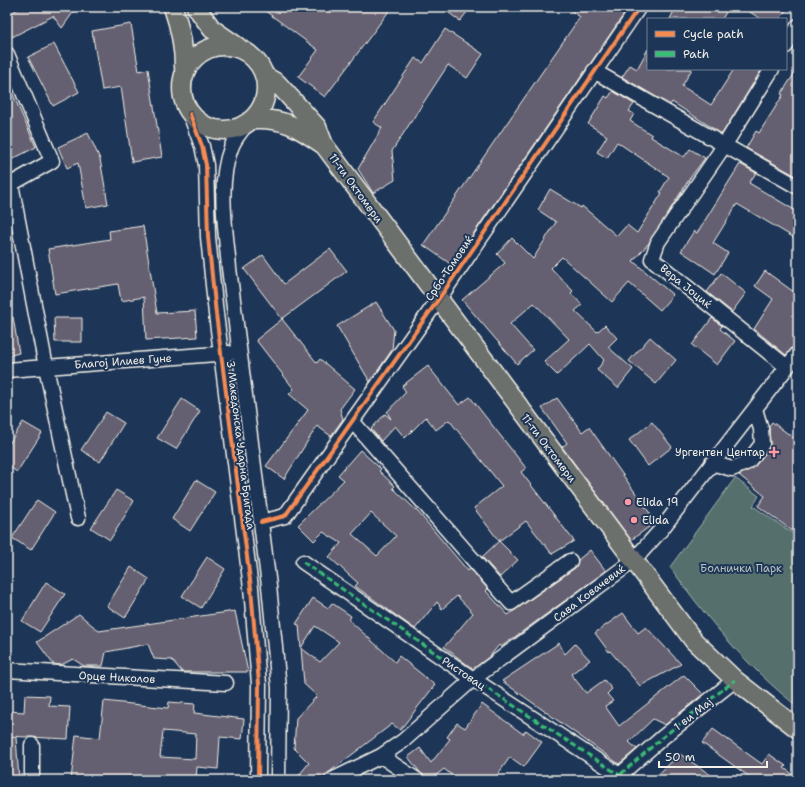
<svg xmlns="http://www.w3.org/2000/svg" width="805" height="787" font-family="'Shantell Sans',sans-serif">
<rect width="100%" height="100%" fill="#1d3557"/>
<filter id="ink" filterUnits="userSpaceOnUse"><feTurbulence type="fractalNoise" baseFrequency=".025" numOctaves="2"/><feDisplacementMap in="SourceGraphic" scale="8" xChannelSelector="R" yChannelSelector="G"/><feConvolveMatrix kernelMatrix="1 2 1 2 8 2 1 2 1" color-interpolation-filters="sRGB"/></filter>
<g filter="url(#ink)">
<path fill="#556f6c" stroke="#a4b0aa" d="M 735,478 L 759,496 L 753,506 L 798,537 L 798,707 C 746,666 708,620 670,567 Z"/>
<path fill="#656171" stroke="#f4f1e8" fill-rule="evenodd" d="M 22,7 L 77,7 L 62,28 L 53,16 L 12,37 L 7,27 L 7,15 Z
M 260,7 L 392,7 L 325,97 L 298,77 L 318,50 Z
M 441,7 L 471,7 L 460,21 Z
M 566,7 L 629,7 L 452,265 L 423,245 L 580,17 Z
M 676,7 L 729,7 L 722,19 L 670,19 Z
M 742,7 L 788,7 L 780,19 L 761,19 Z
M 131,24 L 139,71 L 148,69 L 162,157 L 132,162 L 121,87 L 102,90 L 92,31 Z
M 445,29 L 483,54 L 467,78 L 448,65 L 392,151 L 395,180 L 373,193 L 358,169 L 382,128 L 373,122 L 415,58 L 423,63 Z
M 54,44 L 79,92 L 53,106 L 28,57 Z
M 648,49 L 648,69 L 692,69 L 682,86 L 711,105 L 734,69 L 762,69 L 722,134 L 672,102 L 670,105 L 622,77 L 630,65 L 637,69 Z
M 798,68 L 798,177 L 746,148 L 756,131 L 759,133 L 783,95 L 781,94 Z
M 7,81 L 36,147 L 7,162 Z
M 613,91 L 634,104 L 629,111 L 634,114 L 630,121 L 652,135 L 651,137 L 684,157 L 690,149 L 705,158 L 690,178 L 649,243 L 633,261 L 673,295 L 660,310 L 629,283 L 612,302 L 562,257 L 551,268 L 573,291 L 571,293 L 582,305 L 575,311 L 597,332 L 605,325 L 617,338 L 608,347 L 633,369 L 618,388 L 597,370 L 604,360 L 590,344 L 557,375 L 544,362 L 569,339 L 534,303 L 510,324 L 533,350 L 517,364 L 462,300 L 505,263 L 497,254 L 512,238 L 533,259 L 556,222 L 538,210 L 550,189 L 581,208 L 582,206 L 617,236 L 627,225 L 637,233 L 662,193 L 660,192 L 669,177 L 617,142 L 607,158 L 597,152 L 607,136 L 588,124 L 605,96 L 608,98 Z
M 88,133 L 100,159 L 108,204 L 86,208 L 78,163 L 67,168 L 58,147 Z
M 740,164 L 756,173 L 749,183 L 798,212 L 798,240 L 737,204 L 713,243 L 728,253 L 715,274 L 681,251 L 694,231 L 697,233 Z
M 143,226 L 157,313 L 195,311 L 197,337 L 146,340 L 144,297 L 121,301 L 118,284 L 55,294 L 48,249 L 110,239 L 109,231 Z
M 330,249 L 347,271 L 282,319 L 244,269 L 263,255 L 284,284 Z
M 765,271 L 798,295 L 798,343 L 786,355 L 754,329 L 773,299 L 755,286 Z
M 721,273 L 746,293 L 732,312 L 707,292 Z
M 376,302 L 394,330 L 392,350 L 370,382 L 337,326 Z
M 13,317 L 19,353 L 7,356 L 7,318 Z
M 54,318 L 82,318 L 82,342 L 55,342 Z
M 712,318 L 722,326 L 720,329 L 735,341 L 717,365 L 692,345 Z
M 282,319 L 317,363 L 320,359 L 355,389 L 340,409 L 343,419 L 331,436 L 317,426 L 284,479 L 266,466 L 308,410 L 289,394 L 294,389 L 256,340 Z
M 650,337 L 676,360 L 656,384 L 629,361 Z
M 428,366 L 459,405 L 470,397 L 526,468 L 521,472 L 574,541 L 552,554 L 526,521 L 499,541 L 474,508 L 502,486 L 449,420 L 436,430 L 426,417 L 405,438 L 395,426 L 381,441 L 371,429 L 385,414 L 391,419 L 387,412 L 406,392 L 402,386 Z
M 557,398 L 582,432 L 589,427 L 656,522 L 631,540 L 562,447 L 567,443 L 542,408 Z
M 182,399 L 200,411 L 176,449 L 157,438 Z
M 106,412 L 124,423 L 100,462 L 81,450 Z
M 23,422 L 42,433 L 17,472 L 7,465 L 7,447 Z
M 652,422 L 672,447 L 648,466 L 629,440 Z
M 772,422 L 798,441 L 798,535 L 758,506 L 765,496 L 739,475 L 754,467 L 769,449 L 770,443 L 769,426 Z
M 360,450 L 381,469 L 379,471 L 395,486 L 393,488 L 418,512 L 468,571 L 470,569 L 488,589 L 486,591 L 508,615 L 575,568 L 578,560 L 590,550 L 606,571 L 501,647 L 499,645 L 490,656 L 473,669 L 444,647 L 473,613 L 457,596 L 442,609 L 437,602 L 415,629 L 355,586 L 358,583 L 329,557 L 341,543 L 323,532 L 314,541 L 298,525 L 344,480 L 338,475 ZM 371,513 L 396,536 L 377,556 L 352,534 Z
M 196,480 L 215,492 L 190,531 L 172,519 Z
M 116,490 L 134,501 L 110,540 L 91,528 Z
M 37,500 L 55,512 L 31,550 L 12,538 Z
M 499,541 L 518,560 L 500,577 L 482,557 Z
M 207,557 L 225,569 L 201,608 L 182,596 Z
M 131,567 L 149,579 L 125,618 L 107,606 Z
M 46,582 L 65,594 L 40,632 L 22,621 Z
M 313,598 L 328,608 L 332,603 L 351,616 L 349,620 L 395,662 L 399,656 L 435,685 L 400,730 L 392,724 L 319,780 L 310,780 L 299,775 L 309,763 L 294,748 L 296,718 L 317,696 L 304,684 L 301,648 L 320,662 L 339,642 L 315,626 L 301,648 L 299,625 L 296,624 Z
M 235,611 L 248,672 L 182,672 L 172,660 L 154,659 L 148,644 L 106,652 L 103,666 L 84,666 L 73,659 L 61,665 L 53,664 L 37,642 L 79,614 L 99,631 Z
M 623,613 L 638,633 L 646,627 L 681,664 L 640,686 L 610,651 L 609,652 L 595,633 Z
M 559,643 L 565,654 L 575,644 L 590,660 L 571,674 L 586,693 L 604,680 L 612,689 L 607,694 L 613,701 L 605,706 L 619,726 L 684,675 L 703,694 L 665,725 L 653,719 L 629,742 L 637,749 L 619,764 L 502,681 Z
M 25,695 L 50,696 L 49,706 L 70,707 L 68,739 L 7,736 L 7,711 L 24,712 Z
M 104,701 L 168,708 L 169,702 L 195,704 L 194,713 L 244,719 L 242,739 L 220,737 L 218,769 L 197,767 L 196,780 L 71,780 L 76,735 L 100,738 ZM 163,731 L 196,734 L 195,759 L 160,757 Z
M 482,704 L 523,734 L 526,730 L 542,742 L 524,767 L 510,757 L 494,780 L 458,780 L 444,769 L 430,780 L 426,780 L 408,757 L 420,748 L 431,763 L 450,739 L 447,737 L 457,723 L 465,728 Z
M 713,729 L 762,764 L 769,754 L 786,766 L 784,768 L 798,778 L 798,780 L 754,780 L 702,743 Z
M 16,737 L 19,780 L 7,780 L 7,738 Z
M 680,754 L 718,780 L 652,780 Z"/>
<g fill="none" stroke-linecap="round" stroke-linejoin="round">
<g stroke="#f4f1e8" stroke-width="17">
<path id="minor" d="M 786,46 L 798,26
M 7,54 L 52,161 L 11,184 L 46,367 L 78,518
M 772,69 L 724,146 L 658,242 L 652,259 L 787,367
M 594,71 L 798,187
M 190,114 L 202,146 L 206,165 L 208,237 L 216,314 L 251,588 L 259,684 L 258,780
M 246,125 C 240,132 234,140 231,148 C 217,185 226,230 229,268 L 269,586 L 279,688 L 278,780
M 7,370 L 229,353
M 353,422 L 511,603 L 570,561
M 712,463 L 732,469 L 748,462 L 762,444 L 761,429 L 755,409
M 261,522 L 285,516 L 438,300 L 639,7
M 303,562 L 473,679 L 627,780
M 7,670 L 226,683
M 381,756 L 417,780
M 32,780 L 32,745
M 332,780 L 381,756 L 403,741 L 473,679 L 633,561 L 660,531 L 798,353
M 614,780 L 663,737 L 735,680"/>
</g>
<g stroke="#f4f1e8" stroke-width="21">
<path id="major" d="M 173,7 C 181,30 185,51 184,75
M 196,7 L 212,29 L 238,47
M182 88a42 42 0 1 1 84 0a42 42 0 1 1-84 0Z
M 265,76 L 277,83 L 317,127 L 324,145 L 694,641 L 735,680 L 798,729
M 254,119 C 284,118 298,127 322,144"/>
</g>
<use href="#minor" stroke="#1d3557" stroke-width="14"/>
<use href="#major" stroke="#6c706d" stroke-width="18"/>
<path stroke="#3abd76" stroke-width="3" stroke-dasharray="6 3" stroke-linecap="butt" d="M 303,562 L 473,679 L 627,780
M 614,780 L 663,737 L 735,680"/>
<g stroke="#1d3557" stroke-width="6">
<path id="cycleway" d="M 190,114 L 202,146 L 206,165 L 208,237 L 216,314 L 251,588 L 259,684 L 258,780
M 261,522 L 285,516 L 438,300 L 639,7"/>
</g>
<use href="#cycleway" stroke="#f68b52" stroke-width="4"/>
</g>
</g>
<g fill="#ff9aa2" stroke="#1d3557" stroke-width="1.5">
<path d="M772 446h4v4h4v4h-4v4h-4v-4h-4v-4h4z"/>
<circle cx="628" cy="502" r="4"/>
<circle cx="634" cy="520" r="4"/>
</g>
<g text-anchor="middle" stroke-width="4" stroke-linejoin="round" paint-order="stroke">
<g font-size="11" fill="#f4f1e8" stroke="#1d3557">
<text transform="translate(356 188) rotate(54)" y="4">11-ти Октомври</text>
<text transform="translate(449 268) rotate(-56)" y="4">Србо Томовиќ</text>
<text transform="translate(686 286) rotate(39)" y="4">Вера Јоциќ</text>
<text transform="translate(123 361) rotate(-4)" y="4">Благој Илиев Гуне</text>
<text transform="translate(241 445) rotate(83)" y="4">3 Македонска Ударна Бригада</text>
<text transform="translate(549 448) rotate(53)" y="4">11-ти Октомври</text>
<text transform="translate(589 593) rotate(-37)" y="4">Сава Ковачевиќ</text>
<text transform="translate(464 673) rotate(34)" y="4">Ристовац</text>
<text transform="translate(117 677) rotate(3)" y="4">Орце Николов</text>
<text transform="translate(693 714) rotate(-38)" y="4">1 ви Мај</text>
</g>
<g font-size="11" fill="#f4f1e8" stroke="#1d3557" text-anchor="start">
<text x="765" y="456" text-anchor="end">Ургентен Центар</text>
<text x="636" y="506">Elida 19</text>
<text x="642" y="524">Elida</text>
</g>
<g font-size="11" fill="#bcc4bd" stroke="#1d3557">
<text x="741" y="572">Болнички Парк</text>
</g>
</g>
<rect width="805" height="787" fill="none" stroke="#1d3557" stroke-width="24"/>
<rect x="12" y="12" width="781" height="763" fill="none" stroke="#f4f1e8" stroke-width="1.5" filter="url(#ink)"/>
<rect x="647" y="18" width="140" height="52" fill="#1d3557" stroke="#738091"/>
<rect x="655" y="31" width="20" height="6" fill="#f68b52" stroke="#738091"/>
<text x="683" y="38" font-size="12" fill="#f4f1e8">Cycle path</text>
<rect x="655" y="51" width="20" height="6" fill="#3abd76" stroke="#738091"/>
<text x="683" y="58" font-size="12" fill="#f4f1e8">Path</text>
<path d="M659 761v6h108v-6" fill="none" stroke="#f4f1e8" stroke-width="2"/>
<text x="665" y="761" font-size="12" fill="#f4f1e8" stroke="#1d3557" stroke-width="3" paint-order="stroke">50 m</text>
</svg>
